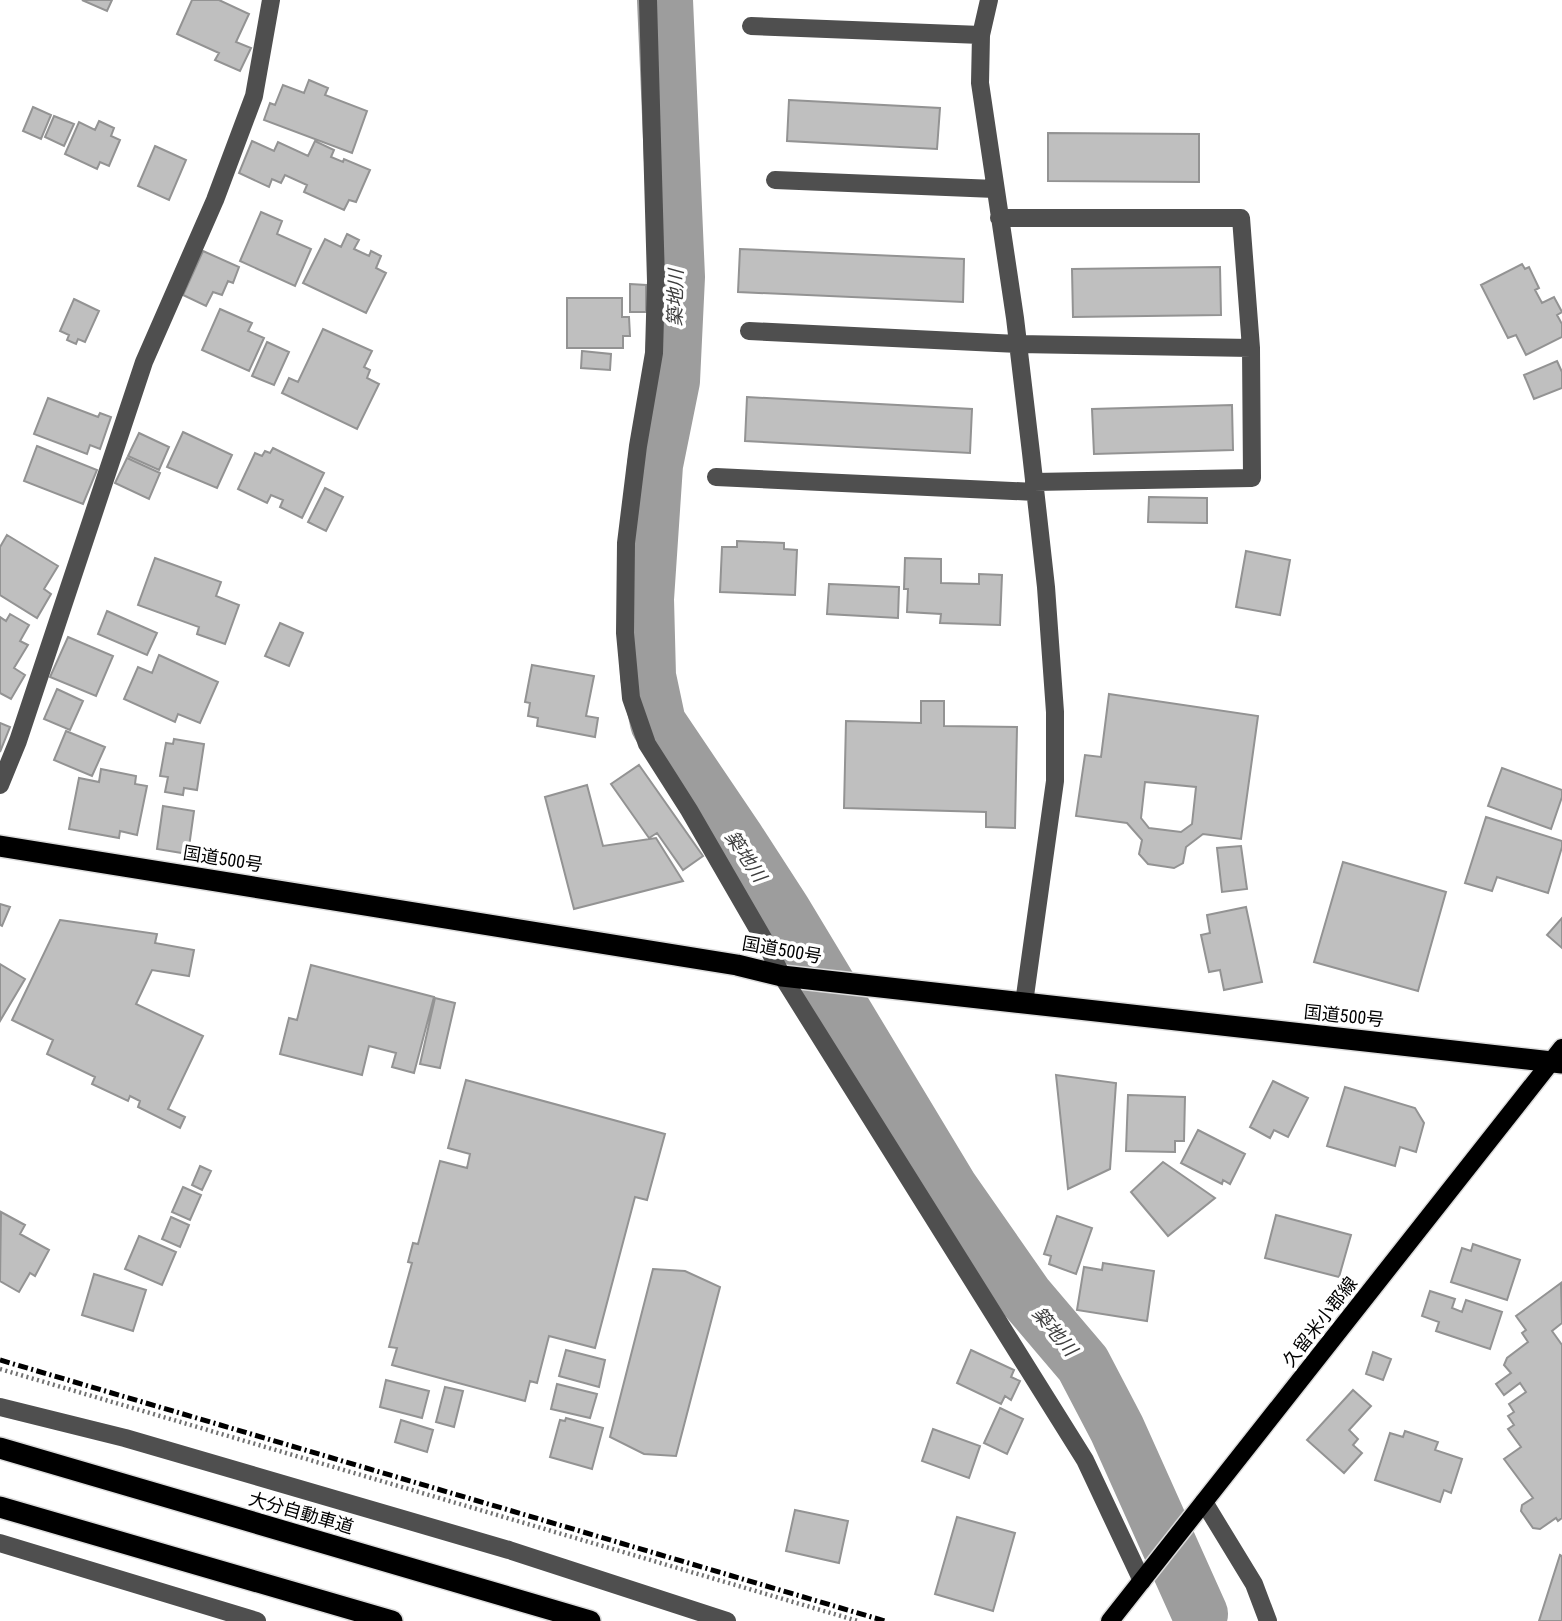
<svg xmlns="http://www.w3.org/2000/svg" width="1562" height="1621" font-family="'Roboto Condensed','Noto Sans JP',sans-serif">
<rect width="100%" height="100%" fill="#fff"/>
<g fill="none" stroke-linecap="round" stroke-linejoin="round">
<path stroke="#9d9d9d" stroke-width="10" d="M 1200,1614 L 1201,1621"/>
<path stroke="#9d9d9d" stroke-width="56" d="M 665,0 L 677,277 L 672,381 L 655,465 L 646,599 L 648,676 L 658,723 L 737,840 L 783,911 L 950,1188 L 1026,1297 L 1083,1364 L 1117,1429 L 1200,1614"/>
</g>
<path fill="#bfbfbf" stroke="#939393" stroke-width="2" fill-rule="evenodd" d="M 82,0 L 112,0 L 107,11 Z
M 192,0 L 219,0 L 249,14 L 236,42 L 251,48 L 240,71 L 215,60 L 219,53 L 177,34 Z
M 309,80 L 328,88 L 325,95 L 367,111 L 352,153 L 264,120 L 270,103 L 275,105 L 283,85 L 304,93 Z
M 789,100 L 940,108 L 937,149 L 787,141 Z
M 33,107 L 51,115 L 41,139 L 23,131 Z
M 54,116 L 74,124 L 64,146 L 45,137 Z
M 99,121 L 114,128 L 111,136 L 120,140 L 109,166 L 100,162 L 97,169 L 65,154 L 79,122 L 95,130 Z
M 1048,133 L 1199,134 L 1199,182 L 1048,181 Z
M 252,141 L 274,151 L 278,142 L 308,156 L 315,141 L 334,150 L 331,157 L 343,162 L 344,159 L 370,170 L 356,202 L 349,200 L 344,210 L 304,192 L 307,185 L 285,175 L 281,183 L 272,179 L 269,187 L 239,173 Z
M 155,146 L 186,160 L 169,200 L 138,186 Z
M 261,212 L 282,221 L 277,234 L 311,249 L 295,286 L 240,261 Z
M 347,234 L 359,240 L 354,249 L 369,256 L 371,251 L 381,256 L 376,268 L 386,273 L 366,313 L 303,283 L 325,239 L 341,247 Z
M 740,249 L 964,259 L 963,302 L 738,292 Z
M 203,251 L 239,267 L 233,283 L 228,281 L 222,295 L 213,292 L 206,306 L 183,295 Z
M 1522,264 L 1525,269 L 1529,267 L 1539,288 L 1535,290 L 1542,303 L 1554,297 L 1562,312 L 1557,315 L 1562,324 L 1562,337 L 1526,355 L 1516,335 L 1508,338 L 1481,285 Z
M 1220,267 L 1221,315 L 1073,317 L 1072,269 Z
M 630,284 L 646,285 L 646,312 L 630,312 Z
M 567,298 L 622,298 L 622,317 L 629,317 L 630,336 L 623,336 L 623,348 L 567,348 Z
M 74,299 L 99,311 L 85,342 L 78,339 L 76,344 L 67,340 L 69,335 L 60,331 Z
M 220,309 L 252,323 L 248,331 L 264,338 L 249,371 L 202,350 Z
M 323,329 L 372,351 L 364,367 L 370,370 L 367,378 L 379,384 L 357,429 L 282,393 L 289,378 L 298,382 Z
M 267,342 L 289,352 L 274,385 L 252,376 Z
M 582,351 L 611,354 L 610,370 L 581,368 Z
M 1557,361 L 1562,372 L 1562,388 L 1534,399 L 1524,375 Z
M 747,397 L 972,409 L 970,453 L 745,441 Z
M 48,398 L 98,417 L 100,413 L 111,417 L 100,449 L 90,445 L 87,454 L 34,434 Z
M 1232,405 L 1233,450 L 1094,454 L 1092,409 Z
M 183,432 L 232,455 L 217,488 L 167,467 Z
M 139,433 L 169,447 L 159,470 L 128,456 Z
M 37,446 L 97,470 L 83,504 L 24,481 Z
M 273,448 L 324,473 L 302,518 L 280,507 L 283,500 L 271,495 L 267,503 L 238,489 L 255,453 L 262,456 L 265,451 L 270,453 Z
M 127,458 L 160,473 L 149,499 L 115,483 Z
M 325,488 L 343,497 L 326,531 L 308,522 Z
M 1149,497 L 1207,498 L 1207,523 L 1148,522 Z
M 7,535 L 58,566 L 44,589 L 51,594 L 37,618 L 0,595 L 0,547 Z
M 737,541 L 784,543 L 784,549 L 797,550 L 795,595 L 720,592 L 722,547 L 737,547 Z
M 1246,551 L 1290,560 L 1280,615 L 1236,607 Z
M 155,558 L 221,582 L 216,596 L 239,605 L 225,644 L 197,634 L 199,627 L 138,605 Z
M 905,558 L 941,559 L 941,583 L 979,584 L 979,574 L 1002,575 L 1000,625 L 940,623 L 941,614 L 907,612 L 908,589 L 904,589 Z
M 829,584 L 899,587 L 898,618 L 827,614 Z
M 107,611 L 157,633 L 147,655 L 98,634 Z
M 10,614 L 29,625 L 20,641 L 28,645 L 14,668 L 25,675 L 11,699 L 0,693 L 0,617 L 6,621 Z
M 280,623 L 303,633 L 289,666 L 265,656 Z
M 68,637 L 113,656 L 96,696 L 50,677 Z
M 159,655 L 218,682 L 200,723 L 178,714 L 175,722 L 124,699 L 138,667 L 152,673 Z
M 532,665 L 594,676 L 586,716 L 598,718 L 595,737 L 537,726 L 538,718 L 528,716 L 530,703 L 525,702 Z
M 57,689 L 83,701 L 70,730 L 44,719 Z
M 1109,694 L 1258,716 L 1241,839 L 1203,834 L 1186,847 L 1183,863 L 1174,868 L 1148,864 L 1139,854 L 1142,840 L 1127,823 L 1076,816 L 1085,755 L 1101,757 ZM 1145,782 L 1196,787 L 1192,824 L 1181,832 L 1149,828 L 1141,818 Z
M 921,701 L 944,701 L 944,726 L 1017,727 L 1015,828 L 986,827 L 986,812 L 844,808 L 846,721 L 921,723 Z
M 0,723 L 10,727 L 0,752 Z
M 66,731 L 105,747 L 92,776 L 54,760 Z
M 174,739 L 204,744 L 197,790 L 184,788 L 183,795 L 165,792 L 168,777 L 160,776 L 166,743 L 173,744 Z
M 639,765 L 703,856 L 683,870 L 657,833 L 649,838 L 611,784 Z
M 1502,768 L 1562,790 L 1562,797 L 1551,829 L 1488,806 Z
M 101,769 L 136,776 L 135,784 L 147,786 L 137,835 L 120,831 L 119,838 L 69,829 L 79,778 L 99,782 Z
M 587,785 L 603,846 L 656,838 L 683,881 L 574,909 L 545,797 Z
M 163,806 L 194,811 L 188,854 L 157,849 Z
M 1486,817 L 1562,841 L 1562,847 L 1548,893 L 1497,877 L 1492,891 L 1465,883 Z
M 1241,846 L 1247,889 L 1222,892 L 1217,848 Z
M 1343,862 L 1446,892 L 1418,991 L 1314,962 Z
M 0,904 L 10,907 L 2,926 L 0,925 Z
M 1246,907 L 1262,982 L 1224,990 L 1220,970 L 1209,972 L 1201,935 L 1210,933 L 1207,915 Z
M 1562,918 L 1562,948 L 1547,935 Z
M 60,920 L 157,934 L 155,943 L 194,950 L 189,976 L 152,970 L 136,1004 L 203,1036 L 168,1109 L 185,1117 L 180,1128 L 138,1107 L 140,1101 L 130,1096 L 128,1101 L 92,1084 L 95,1077 L 47,1054 L 53,1040 L 12,1020 Z
M 0,964 L 25,979 L 0,1021 Z
M 311,965 L 434,997 L 414,1073 L 392,1067 L 396,1053 L 369,1046 L 362,1075 L 280,1054 L 289,1018 L 297,1020 Z
M 435,998 L 455,1003 L 440,1068 L 420,1064 Z
M 1056,1075 L 1116,1083 L 1110,1169 L 1068,1189 Z
M 466,1080 L 665,1134 L 647,1200 L 635,1197 L 595,1348 L 549,1336 L 537,1383 L 530,1381 L 525,1401 L 392,1365 L 397,1348 L 389,1347 L 412,1263 L 408,1262 L 413,1243 L 418,1244 L 440,1161 L 467,1168 L 470,1154 L 448,1148 Z
M 1273,1081 L 1308,1098 L 1288,1137 L 1274,1130 L 1270,1138 L 1250,1127 Z
M 1345,1087 L 1415,1108 L 1424,1123 L 1416,1152 L 1400,1147 L 1395,1166 L 1327,1146 Z
M 1128,1095 L 1185,1097 L 1184,1141 L 1175,1141 L 1175,1152 L 1126,1151 Z
M 1198,1130 L 1245,1154 L 1230,1184 L 1223,1180 L 1222,1184 L 1181,1163 Z
M 1163,1162 L 1215,1198 L 1168,1236 L 1131,1192 Z
M 200,1166 L 211,1171 L 202,1190 L 192,1185 Z
M 183,1187 L 201,1195 L 190,1220 L 172,1212 Z
M 1,1212 L 25,1225 L 20,1234 L 49,1250 L 35,1276 L 30,1273 L 19,1292 L 0,1281 Z
M 1276,1215 L 1351,1235 L 1339,1277 L 1265,1258 Z
M 1057,1216 L 1092,1228 L 1076,1274 L 1049,1264 L 1051,1256 L 1044,1254 Z
M 171,1217 L 189,1225 L 180,1247 L 162,1239 Z
M 139,1236 L 176,1252 L 162,1285 L 125,1269 Z
M 1473,1244 L 1520,1260 L 1507,1300 L 1451,1282 L 1462,1248 L 1471,1251 Z
M 1103,1263 L 1154,1271 L 1147,1321 L 1077,1310 L 1084,1267 L 1102,1270 Z
M 653,1269 L 685,1271 L 720,1287 L 676,1456 L 644,1454 L 610,1437 Z
M 94,1274 L 146,1290 L 133,1331 L 82,1315 Z
M 1561,1283 L 1562,1323 L 1552,1331 L 1562,1345 L 1562,1518 L 1558,1521 L 1556,1518 L 1540,1529 L 1533,1528 L 1521,1511 L 1522,1505 L 1533,1498 L 1504,1459 L 1521,1447 L 1508,1429 L 1514,1425 L 1508,1416 L 1514,1412 L 1509,1404 L 1526,1392 L 1520,1383 L 1504,1395 L 1496,1384 L 1511,1373 L 1504,1365 L 1507,1358 L 1528,1342 L 1522,1333 L 1526,1330 L 1516,1316 Z
M 1430,1291 L 1455,1299 L 1452,1308 L 1462,1312 L 1466,1300 L 1502,1312 L 1490,1349 L 1436,1331 L 1439,1322 L 1422,1316 Z
M 566,1350 L 605,1360 L 599,1387 L 559,1376 Z
M 971,1350 L 1014,1370 L 1011,1377 L 1020,1381 L 1011,1400 L 1005,1396 L 1001,1404 L 957,1383 Z
M 1373,1352 L 1391,1359 L 1383,1380 L 1366,1374 Z
M 386,1380 L 429,1391 L 422,1418 L 380,1407 Z
M 557,1384 L 597,1394 L 590,1418 L 551,1409 Z
M 445,1387 L 463,1391 L 454,1427 L 436,1422 Z
M 1353,1390 L 1371,1406 L 1349,1430 L 1358,1439 L 1353,1445 L 1362,1453 L 1344,1473 L 1307,1440 Z
M 1000,1408 L 1023,1419 L 1007,1454 L 984,1443 Z
M 566,1418 L 603,1428 L 592,1469 L 550,1457 L 560,1420 L 565,1421 Z
M 401,1420 L 433,1430 L 427,1452 L 395,1442 Z
M 933,1429 L 980,1446 L 969,1478 L 922,1461 Z
M 1405,1431 L 1438,1442 L 1435,1450 L 1462,1459 L 1451,1493 L 1444,1490 L 1440,1502 L 1375,1480 L 1390,1433 L 1403,1437 Z
M 795,1510 L 848,1521 L 839,1563 L 786,1551 Z
M 957,1517 L 1015,1533 L 993,1611 L 935,1594 Z
M 1560,1555 L 1562,1556 L 1562,1621 L 1539,1621 Z"/>
<g fill="none" stroke-linecap="round" stroke-linejoin="round">
<g stroke="#dbdbdb" stroke-width="21">
<path id="major" d="M 1110,1621 L 1562,1048"/>
</g>
<g stroke="#dbdbdb" stroke-width="24">
<path id="highway" d="M 0,846 L 737,965 L 782,976 L 1562,1063
M 0,1448 L 590,1621
M 0,1507 L 392,1621"/>
</g>
<path stroke="#717171" stroke-width="4.5" stroke-dasharray="2 3.5" stroke-linecap="butt" d="M 0,1369 L 858,1621"/>
<path stroke="#4f4f4f" stroke-width="18" d="M 648,0 L 656,281 L 654,353 L 638,446 L 626,543 L 625,633 L 631,698 L 647,744 L 689,810 L 763,938 L 782,976 L 1085,1460 L 1142,1581
M 989,0 L 981,35 L 980,83 L 1015,318 L 1031,453 L 1046,587 L 1055,712 L 1055,781 L 1024,1003
M 751,26 L 981,35
M 775,180 L 995,189
M 999,218 L 1241,218 L 1251,348 L 1252,478 L 1034,482
M 749,331 L 1018,344 L 1251,348
M 716,477 L 1035,492
M 0,785 L 18,741 L 144,362 L 215,200 L 254,96 L 271,0
M 0,1407 L 125,1438 L 509,1550 L 727,1621
M 1204,1502 L 1254,1584 L 1268,1621
M 0,1543 L 257,1621"/>
<use href="#major" stroke="#000" stroke-width="18"/>
<use href="#highway" stroke="#000" stroke-width="21"/>
<path stroke="#000" stroke-width="5" stroke-dasharray="10 3.5 2 3.5" stroke-linecap="butt" d="M 0,1360 L 885,1621"/>
</g>
<g text-anchor="middle" stroke-width="7" stroke-linejoin="round" paint-order="stroke">
<g font-size="18" fill="#000" stroke="#fff">
<text transform="translate(223 859) rotate(9)" y="6">国道500号</text>
<text transform="translate(782 950) rotate(10)" y="6">国道500号</text>
<text transform="translate(1344 1016) rotate(6)" y="6">国道500号</text>
<text transform="translate(1320 1322) rotate(-52)" y="6">久留米小郡線</text>
<text transform="translate(301 1513) rotate(16)" y="6">大分自動車道</text>
</g>
<g font-size="19" font-style="italic" fill="#3e3e3e" stroke="#fff">
<text transform="translate(675 298) rotate(-89)" y="7">築地川</text>
<text transform="translate(746 856) rotate(56)" y="7">築地川</text>
<text transform="translate(1055 1331) rotate(50)" y="7">築地川</text>
</g>
</g>
</svg>
